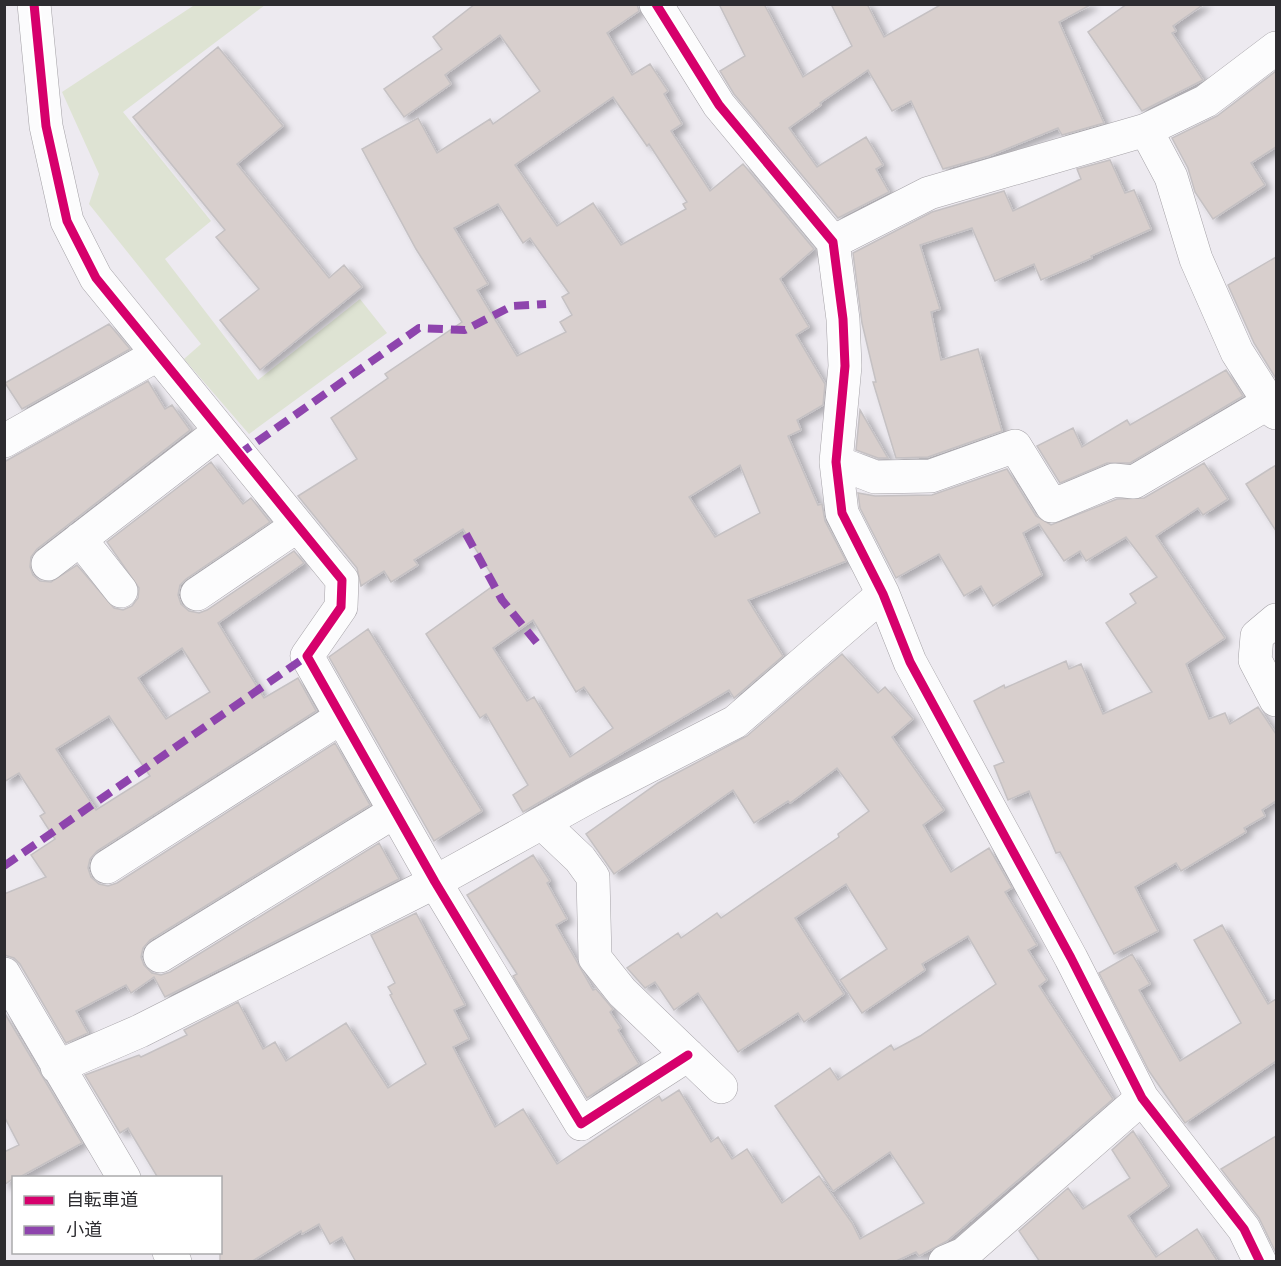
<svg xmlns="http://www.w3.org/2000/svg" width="1281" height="1266" font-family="'Archivo Narrow','Noto Sans JP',sans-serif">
<defs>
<filter id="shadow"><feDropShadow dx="6" dy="4" stdDeviation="3" flood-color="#0004"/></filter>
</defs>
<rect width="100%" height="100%" fill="#edeaf0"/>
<path fill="#dee3d3" d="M 196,4 L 265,5 L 123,112 L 211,221 L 165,259 L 258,380 L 360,299 L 387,333 L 249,434 L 184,359 L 201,344 L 89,204 L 99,174 L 62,92 Z"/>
<path fill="#d8cfcd" stroke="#c5c1c3" stroke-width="1.5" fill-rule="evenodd" filter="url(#shadow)" d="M 475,4 L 637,4 L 639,11 L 607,33 L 632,75 L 650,64 L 668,91 L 664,94 L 682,124 L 671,131 L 710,191 L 743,164 L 814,249 L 780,279 L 809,327 L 796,335 L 825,384 L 823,405 L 797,420 L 801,430 L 788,436 L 818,505 L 822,504 L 825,521 L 846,561 L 748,600 L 783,656 L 734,698 L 729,690 L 523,812 L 513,795 L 528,785 L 486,714 L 480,718 L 426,634 L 497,583 L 463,529 L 414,560 L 418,565 L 396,579 L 391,582 L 384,571 L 361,586 L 357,568 L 298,496 L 357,459 L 331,418 L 388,378 L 385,374 L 462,322 L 416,249 L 362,149 L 418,118 L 437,153 L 490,119 L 493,124 L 540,91 L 500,35 L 445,75 L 451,84 L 404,117 L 384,89 L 442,49 L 433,37 ZM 613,97 L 647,146 L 649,144 L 687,202 L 683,204 L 686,209 L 621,245 L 593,203 L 557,226 L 515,165 ZM 498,204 L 523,243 L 530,238 L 569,293 L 562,297 L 572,315 L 560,322 L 566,332 L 517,356 L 477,290 L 488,284 L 454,228 ZM 740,465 L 760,513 L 715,537 L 689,497 ZM 533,620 L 576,692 L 584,687 L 613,728 L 570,757 L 534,697 L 527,701 L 493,648 Z
M 719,4 L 764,4 L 803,77 L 852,46 L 831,4 L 867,4 L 884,37 L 942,4 L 1092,4 L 1059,22 L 1104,123 L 1062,135 L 1058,128 L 989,156 L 943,169 L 911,101 L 892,111 L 868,70 L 820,103 L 821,105 L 789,128 L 817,167 L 866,137 L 883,165 L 876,169 L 889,192 L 838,218 L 734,94 L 720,71 L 745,56 Z
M 1127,4 L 1204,4 L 1173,26 L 1176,31 L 1172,33 L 1203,80 L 1142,111 L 1088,32 Z
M 218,47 L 283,126 L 237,164 L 329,278 L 344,265 L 362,287 L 260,370 L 220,320 L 259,289 L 216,237 L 225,230 L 133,117 Z
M 1276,71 L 1276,147 L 1251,163 L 1265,185 L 1213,219 L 1195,192 L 1188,168 L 1172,138 L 1217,116 Z
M 1110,160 L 1125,193 L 1134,190 L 1151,229 L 1091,256 L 1092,258 L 1041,280 L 1034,264 L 995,281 L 972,228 L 920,245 L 940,309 L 931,312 L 941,360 L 978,349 L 1002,431 L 928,457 L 896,458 L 873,382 L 876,382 L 862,323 L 853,253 L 932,212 L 1004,191 L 1013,211 L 1081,179 L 1077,169 Z
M 1276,257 L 1276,376 L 1275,377 L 1254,343 L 1228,285 Z
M 109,324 L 130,349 L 22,409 L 5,383 Z
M 1226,370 L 1243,396 L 1130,463 L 1107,463 L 1060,483 L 1037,446 L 1073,428 L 1082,447 L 1127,420 L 1130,425 Z
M 148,381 L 165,409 L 172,405 L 190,430 L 37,549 L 31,557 L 30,567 L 33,575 L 40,581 L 51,582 L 77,565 L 114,608 L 123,610 L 132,606 L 138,598 L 139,588 L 107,542 L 211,462 L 243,504 L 251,498 L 270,522 L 186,579 L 180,585 L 178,595 L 181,604 L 189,611 L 199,613 L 207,610 L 294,551 L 304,563 L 218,623 L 264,698 L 298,678 L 316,711 L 97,851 L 90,859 L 88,868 L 91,877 L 99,884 L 108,886 L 117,883 L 335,743 L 370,805 L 150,940 L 143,948 L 141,957 L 144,965 L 152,973 L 161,975 L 170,972 L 379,843 L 399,879 L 165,997 L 154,977 L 131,993 L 126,985 L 76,1011 L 88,1033 L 66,1043 L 20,964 L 14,958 L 4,955 L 4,894 L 46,877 L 31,855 L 55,839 L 40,816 L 45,813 L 19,773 L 4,782 L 4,462 ZM 182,648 L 210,692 L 166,719 L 138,678 ZM 109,716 L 150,776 L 96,810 L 56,749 Z
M 860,410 L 888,458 L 878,458 L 856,450 Z
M 1204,463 L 1228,499 L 1203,515 L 1198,508 L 1156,536 L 1225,638 L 1186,664 L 1209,719 L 1225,713 L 1230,724 L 1258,707 L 1276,734 L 1276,801 L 1262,810 L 1265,816 L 1244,828 L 1246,832 L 1181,871 L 1176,863 L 1135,887 L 1158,931 L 1114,954 L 1060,852 L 1056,853 L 1029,791 L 1008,800 L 994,766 L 1004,762 L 974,701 L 1004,685 L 1005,688 L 1066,661 L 1069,669 L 1081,664 L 1103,714 L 1152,692 L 1106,623 L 1136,603 L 1130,594 L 1157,577 L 1126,537 L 1086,561 L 1080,551 L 1064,561 L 1039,524 L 1023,533 L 1042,575 L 993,606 L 981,586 L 964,596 L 939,554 L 896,578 L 860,508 L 858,493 L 875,496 L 932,495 L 1007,469 L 1036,516 L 1051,525 L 1117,499 L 1144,498 Z
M 1276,465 L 1276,531 L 1246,484 Z
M 368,629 L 482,811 L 434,841 L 329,657 Z
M 842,654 L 878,693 L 885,687 L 913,719 L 892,737 L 944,810 L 923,825 L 951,872 L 989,848 L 1012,888 L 1005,892 L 1037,945 L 1028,950 L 1047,980 L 1039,986 L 1113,1099 L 947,1241 L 919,1256 L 916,1252 L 894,1262 L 356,1262 L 342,1237 L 330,1244 L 319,1224 L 302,1234 L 301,1231 L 251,1262 L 220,1262 L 220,1178 L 158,1178 L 128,1128 L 120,1133 L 85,1075 L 139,1055 L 141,1057 L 187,1035 L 184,1030 L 238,1002 L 263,1049 L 275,1042 L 286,1061 L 346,1023 L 388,1088 L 426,1064 L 390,995 L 392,994 L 388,987 L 395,983 L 371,935 L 416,913 L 465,1005 L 454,1010 L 469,1039 L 453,1047 L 495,1127 L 523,1109 L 557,1164 L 659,1096 L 662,1101 L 679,1090 L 711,1142 L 718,1137 L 732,1159 L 747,1149 L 782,1203 L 819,1176 L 852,1223 L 860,1239 L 924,1203 L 890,1152 L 833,1191 L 775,1106 L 830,1068 L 838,1080 L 891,1045 L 894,1050 L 920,1036 L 996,984 L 968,936 L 922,964 L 925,970 L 862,1013 L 840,980 L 887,949 L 846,884 L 795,918 L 844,994 L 804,1022 L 798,1013 L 738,1052 L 698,993 L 674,1010 L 655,982 L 645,988 L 627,968 L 678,933 L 681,938 L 717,913 L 721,918 L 839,837 L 838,834 L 869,811 L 837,768 L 790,803 L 788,801 L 754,823 L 733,790 L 614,874 L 586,834 L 658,783 L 747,736 Z
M 533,855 L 550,881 L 547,883 L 567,919 L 556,925 L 593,990 L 596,989 L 613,1009 L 610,1012 L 621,1028 L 618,1030 L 639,1064 L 587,1098 L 513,976 L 517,974 L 467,895 Z
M 1222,925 L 1268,1004 L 1276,999 L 1276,1061 L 1185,1123 L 1149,1071 L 1099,973 L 1132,954 L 1150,984 L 1139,990 L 1180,1061 L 1241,1023 L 1194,940 Z
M 4,1012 L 82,1143 L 18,1178 L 14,1178 L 4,1185 L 4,1152 L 19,1145 L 4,1116 Z
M 1133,1131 L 1169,1186 L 1128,1216 L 1156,1257 L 1197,1229 L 1218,1262 L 1040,1262 L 1019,1231 L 1068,1188 L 1083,1209 L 1130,1178 L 1112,1150 Z
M 1276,1136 L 1276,1253 L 1259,1218 L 1221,1169 Z"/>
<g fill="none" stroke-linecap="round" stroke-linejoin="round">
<g stroke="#a5a2a7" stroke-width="34">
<path id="minor" d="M 34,4 L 46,126 L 67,221 L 96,278 L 342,580 L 341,607 L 307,656 L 435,882 L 581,1124 L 688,1055
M 656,4 L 719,105 L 833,242 L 843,319 L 845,366 L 836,462 L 842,513 L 883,594 L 910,662 L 1071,958 L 1142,1098 L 1244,1229 L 1260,1262
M 1146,130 L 1171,177 L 1196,259 L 1237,352 L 1276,413
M 833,242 L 929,193 L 1146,130 L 1206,101 L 1276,48
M 4,441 L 157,355
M 836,462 L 875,477 L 931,476 L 1015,446 L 1052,506 L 1114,480 L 1134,482 L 1270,402
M 80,539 L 121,591
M 48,564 L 219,432
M 197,594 L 297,526
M 1276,620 L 1257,636 L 1255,660 L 1276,700
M 542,823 L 580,859 L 593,877 L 595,958 L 622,992 L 721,1087
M 107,867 L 340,718
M 160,956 L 394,812
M 4,974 L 124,1178
M 57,1067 L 140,1031 L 435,882 L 594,794 L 735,722 L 883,594
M 169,1252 L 175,1262
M 945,1262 L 964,1254 L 1142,1098"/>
</g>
<use href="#minor" stroke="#fcfcfd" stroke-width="33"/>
<path stroke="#8e44ad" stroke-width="8" stroke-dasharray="15 8" stroke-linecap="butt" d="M 238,455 L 419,328 L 465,330 L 512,306 L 546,304
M 466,534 L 502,600 L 541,648
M 4,866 L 307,656"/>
<g stroke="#fff" stroke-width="13">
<path id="cycleway" d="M 34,4 L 46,126 L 67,221 L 96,278 L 342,580 L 341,607 L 307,656 L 435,882 L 581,1124 L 688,1055
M 656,4 L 719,105 L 833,242 L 843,319 L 845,366 L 836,462 L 842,513 L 883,594 L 910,662 L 1071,958 L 1142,1098 L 1244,1229 L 1260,1262"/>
</g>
<use href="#cycleway" stroke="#d6006c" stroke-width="9"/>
</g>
<rect width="1281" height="1266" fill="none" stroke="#2d2c30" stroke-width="12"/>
<rect x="12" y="1176" width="210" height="78" fill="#ffffff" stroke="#ababac" stroke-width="1.5"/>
<rect x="24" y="1196" width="30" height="9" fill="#d6006c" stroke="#ababac" stroke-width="1.5"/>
<text x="66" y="1206" font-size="18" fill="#2d2c30">自転車道</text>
<rect x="24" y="1226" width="30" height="9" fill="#8e44ad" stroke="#ababac" stroke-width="1.5"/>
<text x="66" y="1236" font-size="18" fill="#2d2c30">小道</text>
</svg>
